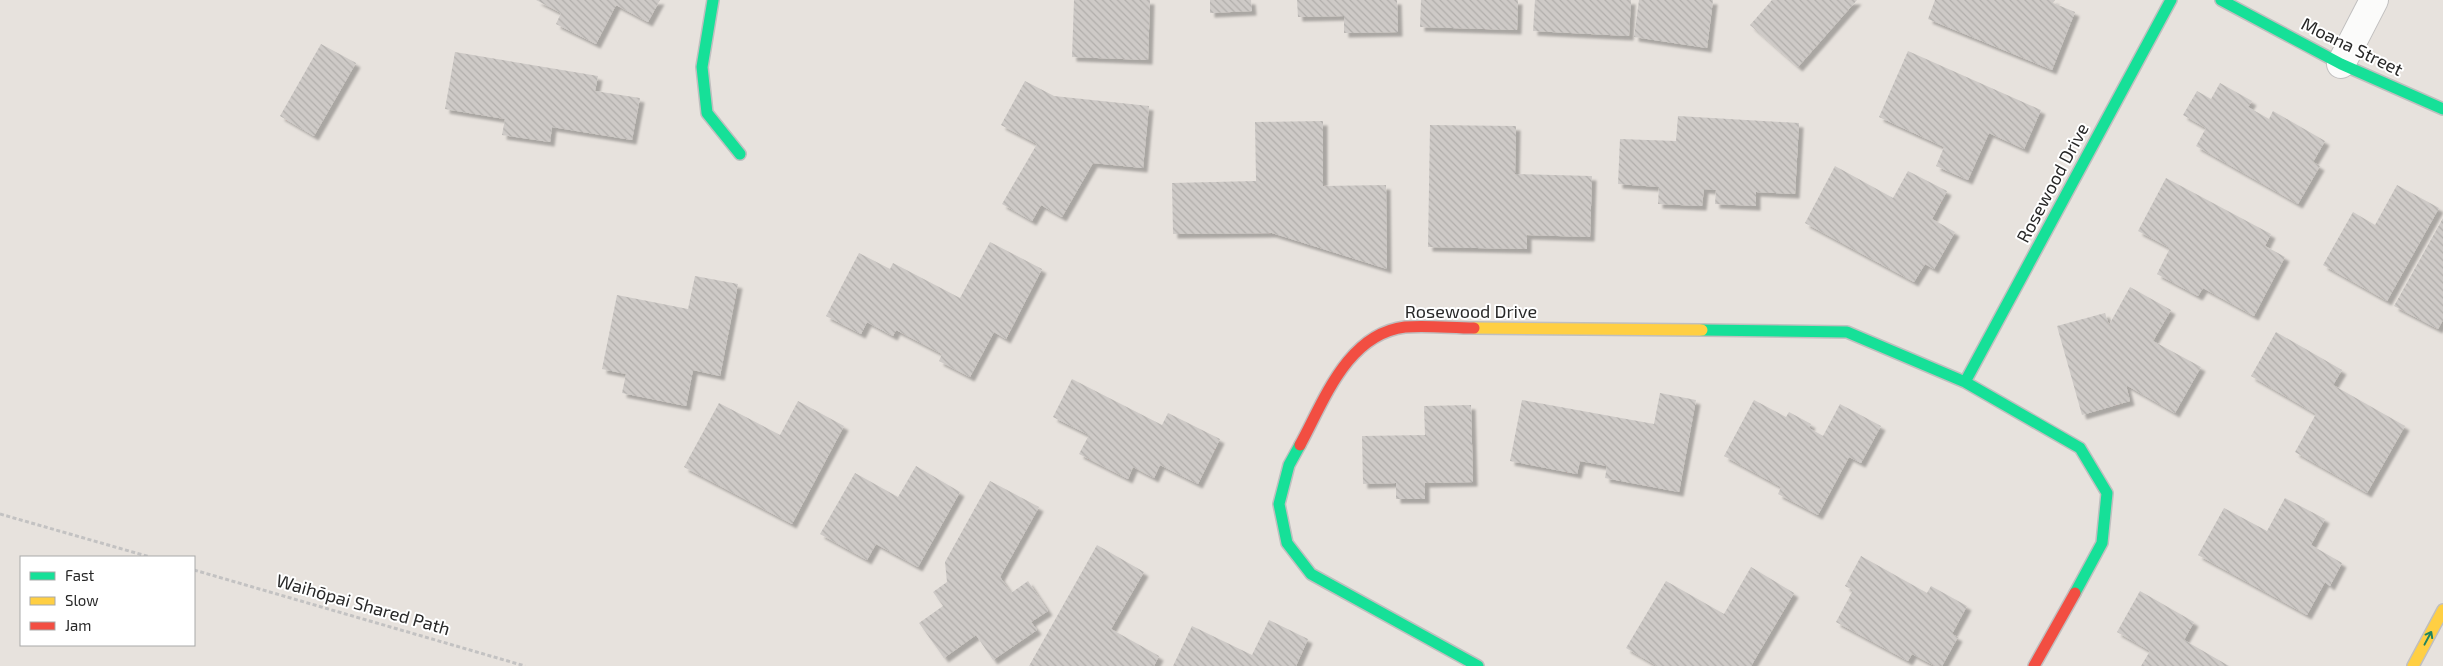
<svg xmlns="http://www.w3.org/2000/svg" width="2443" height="666" font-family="'Exo 2',sans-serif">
<defs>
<pattern id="building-back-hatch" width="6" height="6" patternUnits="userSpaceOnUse" patternTransform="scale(1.25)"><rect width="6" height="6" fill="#cecac7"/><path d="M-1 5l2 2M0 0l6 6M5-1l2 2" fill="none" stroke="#b1aeab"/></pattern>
<filter id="shadow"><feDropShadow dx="4.5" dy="4.5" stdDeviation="1" flood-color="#0004"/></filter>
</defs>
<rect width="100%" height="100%" fill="#e7e2dd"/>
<path fill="url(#building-back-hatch)" filter="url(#shadow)" d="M 536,0 L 660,0 L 648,22 L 616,5 L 596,44 L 556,24 L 561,13 Z
M 1074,0 L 1150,0 L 1148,60 L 1072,57 Z
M 1210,0 L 1251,0 L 1252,11 L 1210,13 Z
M 1297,0 L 1397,0 L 1398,32 L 1344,33 L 1344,16 L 1298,17 Z
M 1421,0 L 1518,0 L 1517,30 L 1420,27 Z
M 1535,0 L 1631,0 L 1629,36 L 1533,31 Z
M 1639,0 L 1713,0 L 1707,48 L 1634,37 Z
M 1772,0 L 1857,0 L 1798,67 L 1750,25 Z
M 1935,0 L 2055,0 L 2053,3 L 2075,12 L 2052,70 L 1928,19 Z
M 321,44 L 356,63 L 314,136 L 280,116 Z
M 1908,51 L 2041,110 L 2024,149 L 1989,133 L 1968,180 L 1936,166 L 1944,147 L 1879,117 Z
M 455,52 L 598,76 L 595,91 L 640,98 L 632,140 L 552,127 L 550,142 L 502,135 L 505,119 L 445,109 Z
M 1025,81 L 1054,96 L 1149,106 L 1143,168 L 1093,163 L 1062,217 L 1041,205 L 1032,221 L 1002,204 L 1037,144 L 1001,125 Z
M 2220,83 L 2252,101 L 2248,107 L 2269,119 L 2273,111 L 2325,141 L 2313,162 L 2320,166 L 2298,204 L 2196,146 L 2206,128 L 2183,115 L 2197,91 L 2211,99 Z
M 1678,116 L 1799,123 L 1795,194 L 1756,192 L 1756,206 L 1715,204 L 1716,190 L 1704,189 L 1702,206 L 1658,204 L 1659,187 L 1618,184 L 1620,139 L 1676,141 Z
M 1323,121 L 1323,186 L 1386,185 L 1387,269 L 1272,233 L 1173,234 L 1172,183 L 1256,181 L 1255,122 Z
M 1430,125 L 1516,126 L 1515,174 L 1592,176 L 1590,237 L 1527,235 L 1527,249 L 1428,247 Z
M 1835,166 L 1893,198 L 1908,171 L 1947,191 L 1932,219 L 1955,232 L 1934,269 L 1925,264 L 1914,282 L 1805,223 Z
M 2166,178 L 2271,234 L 2265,246 L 2285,257 L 2254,316 L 2203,288 L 2198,296 L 2157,274 L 2170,248 L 2138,231 Z
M 2397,185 L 2439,208 L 2387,301 L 2323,265 L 2353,212 L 2375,225 Z
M 2443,218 L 2443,320 L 2438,329 L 2394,306 Z
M 990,242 L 1042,269 L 1006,339 L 994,332 L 970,377 L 939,361 L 942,354 L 896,330 L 893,336 L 867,322 L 861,334 L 826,316 L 859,253 L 890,269 L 893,263 L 960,298 Z
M 695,276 L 738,284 L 720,376 L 693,370 L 686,406 L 622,393 L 626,374 L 602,369 L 617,295 L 688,309 Z
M 2130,287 L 2171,310 L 2153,341 L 2201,367 L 2175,413 L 2126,385 L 2130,401 L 2082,415 L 2057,326 L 2105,313 L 2109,325 Z
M 2276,332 L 2342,370 L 2333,385 L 2405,426 L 2367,493 L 2295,452 L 2316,414 L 2251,376 Z
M 1072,379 L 1162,425 L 1168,413 L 1220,439 L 1198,484 L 1160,465 L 1154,478 L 1133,467 L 1128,479 L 1079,454 L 1089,435 L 1053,417 Z
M 1660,393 L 1696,400 L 1679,492 L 1605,478 L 1607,466 L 1580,461 L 1577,474 L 1510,461 L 1522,400 L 1654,424 Z
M 1754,400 L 1786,417 L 1789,412 L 1811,424 L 1809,428 L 1823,436 L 1840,404 L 1881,426 L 1861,463 L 1849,457 L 1818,515 L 1778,494 L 1781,487 L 1724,456 Z
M 798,401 L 844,426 L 792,524 L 684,467 L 719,403 L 780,435 Z
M 1471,405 L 1473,482 L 1425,483 L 1425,499 L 1396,499 L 1396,483 L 1363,484 L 1362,436 L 1425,435 L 1424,406 Z
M 916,466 L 960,492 L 918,567 L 876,544 L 867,560 L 820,534 L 855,473 L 898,497 Z
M 990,481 L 1039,507 L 1000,577 L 1011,593 L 1028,581 L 1048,611 L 1031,622 L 1037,630 L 993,660 L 976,635 L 944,658 L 919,623 L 943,606 L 933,592 L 947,582 L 945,562 Z
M 2285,498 L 2325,519 L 2311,545 L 2342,563 L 2330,586 L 2325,582 L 2307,615 L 2198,555 L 2224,508 L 2267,531 Z
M 1097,545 L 1144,572 L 1111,629 L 1159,656 L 1154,666 L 1029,666 Z
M 1861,556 L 1927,593 L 1931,586 L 1967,606 L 1952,634 L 1958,637 L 1942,666 L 1935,666 L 1912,654 L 1908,661 L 1836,622 L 1853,590 L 1845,586 Z
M 1751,567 L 1794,593 L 1751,666 L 1657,666 L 1626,648 L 1666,581 L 1724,614 Z
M 2140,591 L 2194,622 L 2184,640 L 2229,666 L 2141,666 L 2150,651 L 2117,632 Z
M 1269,620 L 1308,639 L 1296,666 L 1173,666 L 1192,626 L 1252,655 Z"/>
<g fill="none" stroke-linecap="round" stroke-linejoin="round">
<g stroke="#c0bfbf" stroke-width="30">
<path id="street" d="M 2341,64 L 2374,0"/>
</g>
<g stroke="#c0bfbf" stroke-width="14">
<path id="fast" d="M 713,0 L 702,67 L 707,113 L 740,154
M 2221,0 L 2341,64 L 2443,109
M 1702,330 L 1847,332 L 1965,382 L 2080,448 L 2107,493 L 2102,543 L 2075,593
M 1965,382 L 2171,0
M 1300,445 L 1289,465 L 1279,504 L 1287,543 L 1311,574 L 1478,666"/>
</g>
<g stroke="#c0bfbf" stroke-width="14">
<path id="slow" d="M 1474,328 L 1702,330
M 2413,666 L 2443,610"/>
</g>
<g stroke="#c0bfbf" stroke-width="14">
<path id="jam" d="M 1300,445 C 1324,401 1347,334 1405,327 C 1427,325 1452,328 1474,328
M 2034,666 L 2075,593"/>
</g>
<path stroke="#c3c2c2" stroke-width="3" stroke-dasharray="4 2.5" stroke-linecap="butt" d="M 0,514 L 150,557
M 194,570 L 525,666"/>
<use href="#street" stroke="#fbfbfa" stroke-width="28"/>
<use href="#fast" stroke="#16e098" stroke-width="11"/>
<use href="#slow" stroke="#ffcf43" stroke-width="11"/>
<use href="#jam" stroke="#f24e42" stroke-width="11"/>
</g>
<defs><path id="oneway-shaft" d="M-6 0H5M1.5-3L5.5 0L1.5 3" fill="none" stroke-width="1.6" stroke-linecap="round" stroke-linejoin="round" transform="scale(1.25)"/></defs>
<use stroke="#1f8460" href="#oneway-shaft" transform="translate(2428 638) rotate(-62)"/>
<g text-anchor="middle" stroke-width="4" stroke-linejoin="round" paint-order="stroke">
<g font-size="18" fill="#282828" stroke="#fff">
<text transform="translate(2352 47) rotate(26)" y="6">Moana Street</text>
<text transform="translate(2053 183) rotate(-62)" y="6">Rosewood Drive</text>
<text x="1471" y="318">Rosewood Drive</text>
<text transform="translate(363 605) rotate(16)" y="6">Waihōpai Shared Path</text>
</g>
</g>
<rect x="20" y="556" width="175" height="90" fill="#ffffff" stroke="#a9a9a9"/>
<rect x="30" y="572" width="25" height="8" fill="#16e098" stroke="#a9a9a9"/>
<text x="65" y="581" font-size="15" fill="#282828">Fast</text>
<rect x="30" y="597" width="25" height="8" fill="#ffcf43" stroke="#a9a9a9"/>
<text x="65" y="606" font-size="15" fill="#282828">Slow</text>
<rect x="30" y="622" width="25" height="8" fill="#f24e42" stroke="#a9a9a9"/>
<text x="65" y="631" font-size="15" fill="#282828">Jam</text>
</svg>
